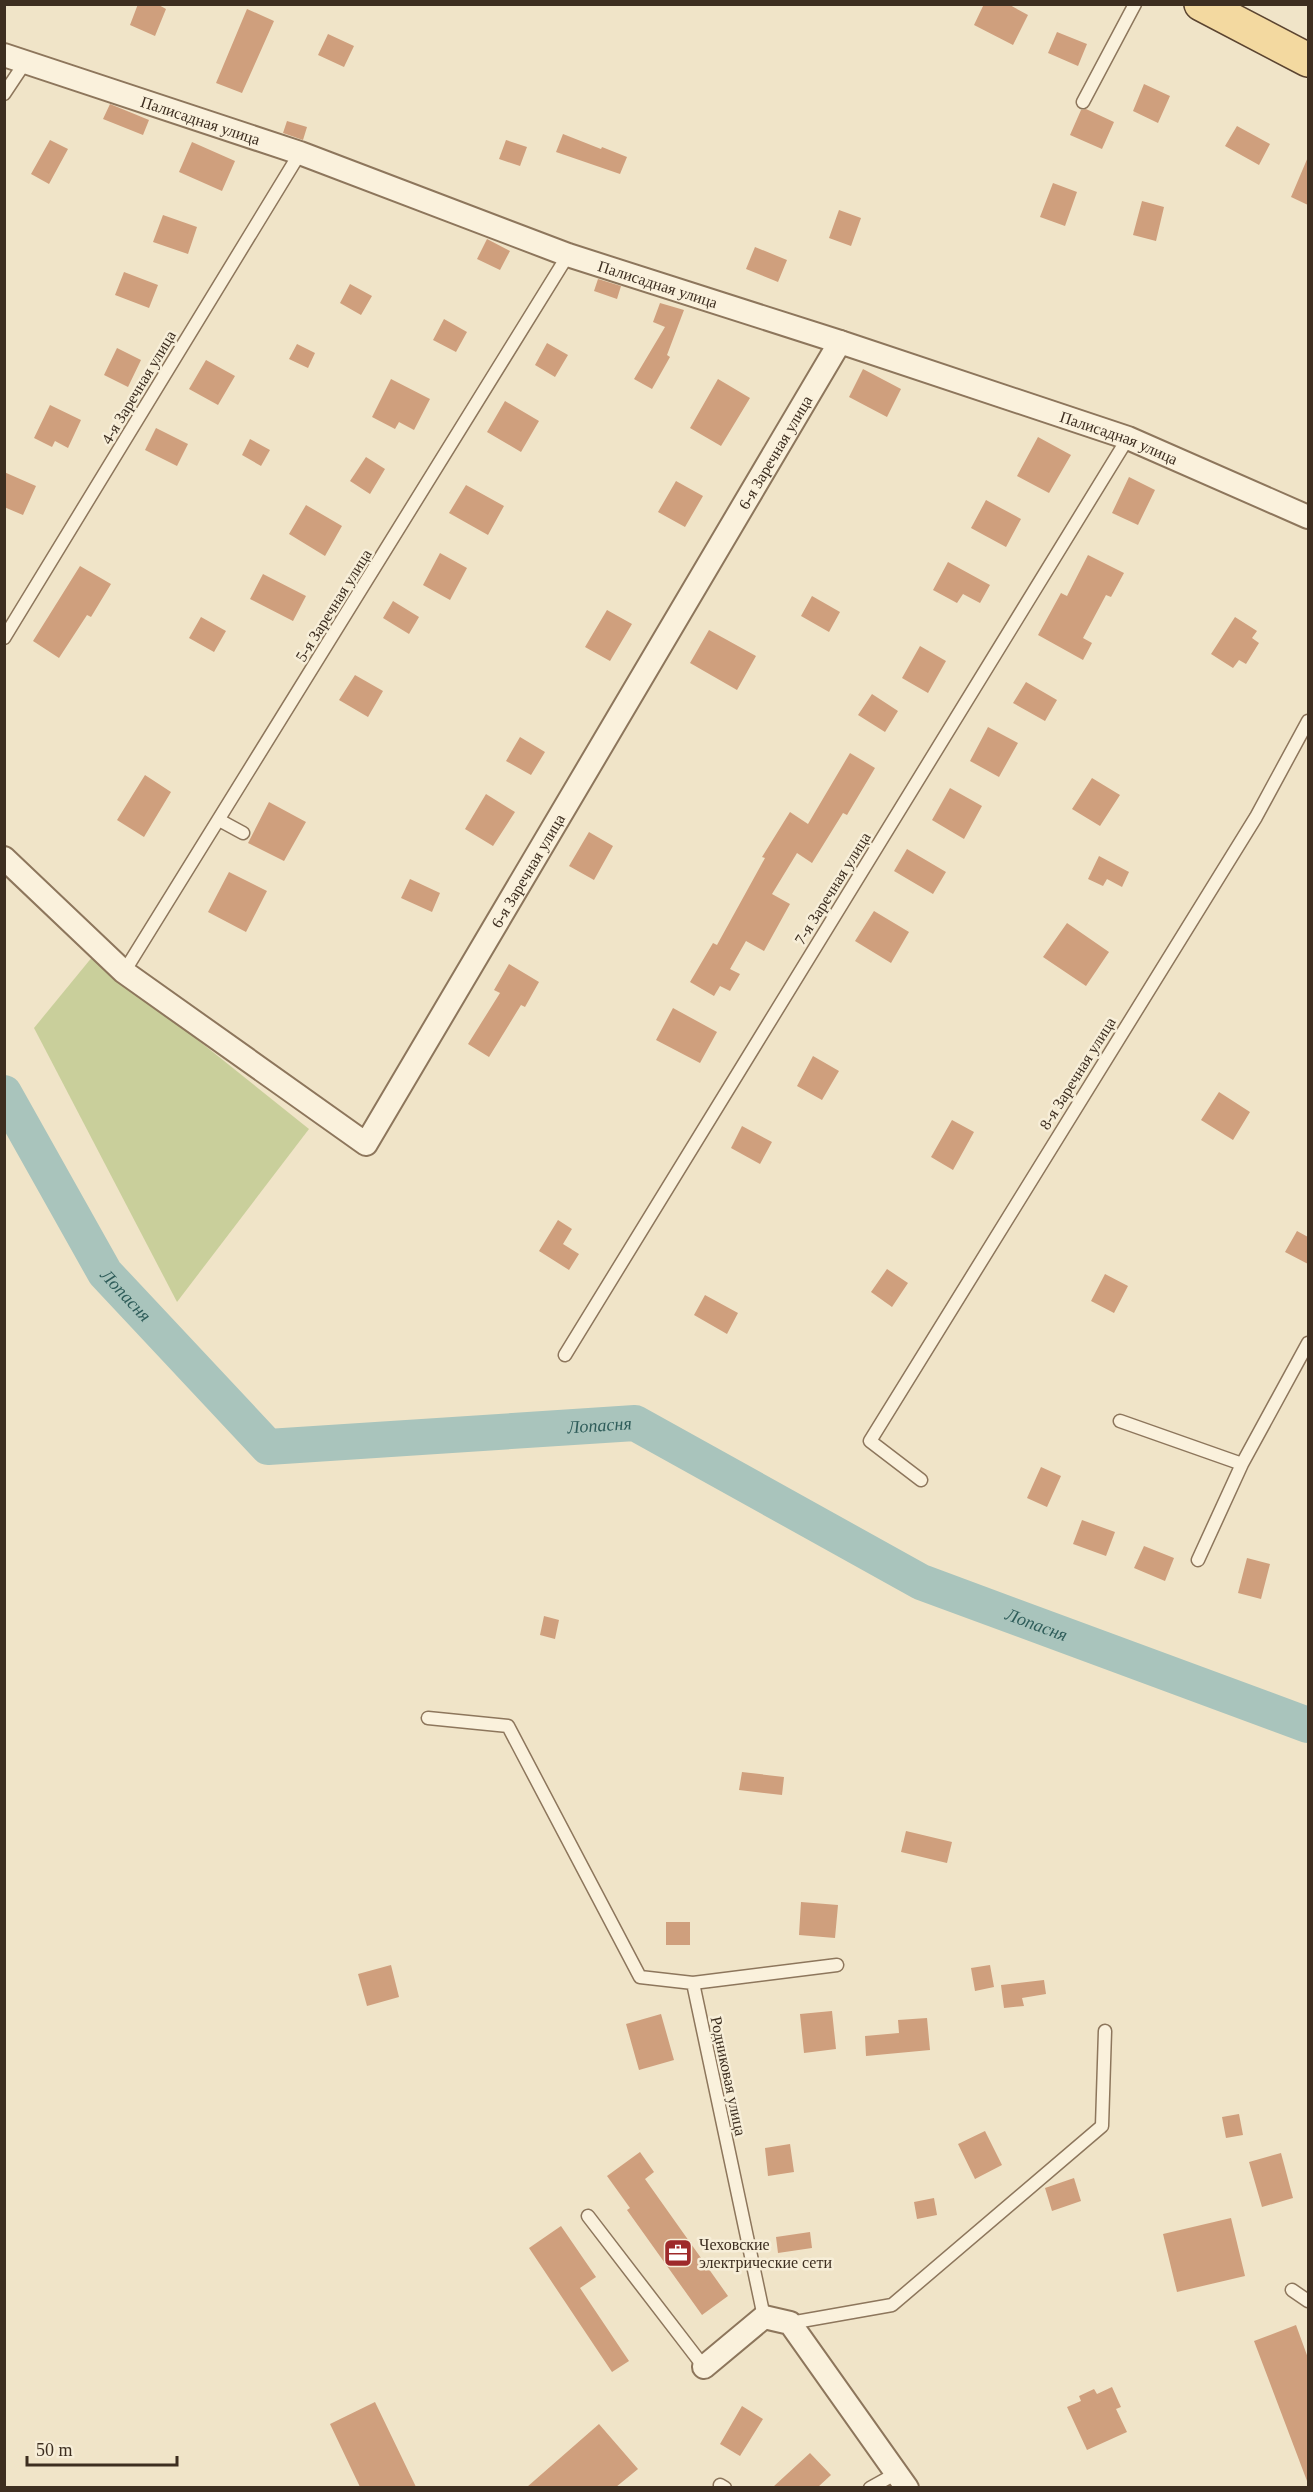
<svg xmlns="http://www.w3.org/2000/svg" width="1313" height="2492" font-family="Georgia,serif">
<rect width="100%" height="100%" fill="#f0e4c8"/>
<path fill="#c9cf9b" d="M 93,956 L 309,1129 L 177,1302 L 34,1028 Z"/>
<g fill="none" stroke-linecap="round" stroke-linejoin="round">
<path stroke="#a9c4bc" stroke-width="36" id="s1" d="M 4,1093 L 105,1273 L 268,1447 L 635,1423 L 921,1582 L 1308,1725"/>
</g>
<path fill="#cf9f7d" d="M 138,4 L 157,4 L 166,9 L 155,36 L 130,25 Z
M 984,4 L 1008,4 L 1028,15 L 1013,45 L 974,25 Z
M 247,9 L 274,21 L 242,93 L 216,83 Z
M 1057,32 L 1087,44 L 1078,66 L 1048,53 Z
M 328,34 L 354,46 L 344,67 L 318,55 Z
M 1144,84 L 1170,96 L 1158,123 L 1133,111 Z
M 110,104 L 149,120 L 143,135 L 103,119 Z
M 1086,109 L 1114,122 L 1102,149 L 1070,135 L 1081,110 Z
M 287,121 L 307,127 L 303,140 L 283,133 Z
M 1237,126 L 1270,144 L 1259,165 L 1225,146 Z
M 563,134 L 601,149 L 602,147 L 627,157 L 620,174 L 556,152 Z
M 50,140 L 68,149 L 49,184 L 31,174 Z
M 506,140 L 527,147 L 520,166 L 499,159 Z
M 192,142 L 235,161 L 222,191 L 179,172 Z
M 1308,157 L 1308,205 L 1291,197 Z
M 1053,183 L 1077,192 L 1065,226 L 1040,217 Z
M 1142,201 L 1164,207 L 1156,241 L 1133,235 Z
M 839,210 L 861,218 L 851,246 L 829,238 Z
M 163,215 L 197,227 L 188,254 L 153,242 Z
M 487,239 L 510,251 L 500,270 L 477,259 Z
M 755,247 L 787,260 L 778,282 L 746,269 Z
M 124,272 L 158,285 L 149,308 L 115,295 Z
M 598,279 L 621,286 L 617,299 L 594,291 Z
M 350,284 L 372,296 L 361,315 L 340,303 Z
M 660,303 L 684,310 L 667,355 L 670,357 L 652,389 L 634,379 L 665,327 L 653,322 Z
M 444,319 L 467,332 L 456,352 L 433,340 Z
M 547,343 L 568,355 L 555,377 L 535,365 Z
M 297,344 L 315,353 L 308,368 L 289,359 Z
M 117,348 L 141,360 L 128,387 L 104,375 Z
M 206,360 L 235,376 L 218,405 L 189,389 Z
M 863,369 L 901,389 L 887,417 L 849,397 Z
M 391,379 L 430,399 L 414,430 L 399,422 L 395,429 L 372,417 Z
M 718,379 L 750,398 L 721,446 L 690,428 Z
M 505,401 L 539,421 L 521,452 L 487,432 Z
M 50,405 L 81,420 L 68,448 L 55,441 L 52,447 L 34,438 Z
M 156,428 L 188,444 L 177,466 L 145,450 Z
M 1038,437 L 1071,455 L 1049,493 L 1017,476 Z
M 250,439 L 270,450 L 261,466 L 242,455 Z
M 366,457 L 385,469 L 370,494 L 350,481 Z
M 4,472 L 36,486 L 23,515 L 4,507 Z
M 1129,477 L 1155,490 L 1138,525 L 1112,513 Z
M 676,481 L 703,496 L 685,527 L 658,512 Z
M 466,485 L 504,506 L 488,535 L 449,513 Z
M 986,500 L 1021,519 L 1006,547 L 971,528 Z
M 306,505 L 342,526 L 325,556 L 289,534 Z
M 440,553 L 467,568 L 450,600 L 423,585 Z
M 1088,555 L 1124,573 L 1111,597 L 1106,595 L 1083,638 L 1092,643 L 1083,660 L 1038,635 L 1061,593 L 1067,596 Z
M 948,562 L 990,585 L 980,603 L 963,594 L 957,603 L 933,590 Z
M 80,566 L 111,584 L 91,617 L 87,615 L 59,658 L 33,641 Z
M 263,574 L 306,596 L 293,621 L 250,599 Z
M 812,596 L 840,612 L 829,632 L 801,616 Z
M 393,601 L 419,617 L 409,634 L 383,618 Z
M 607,610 L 632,624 L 610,661 L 585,647 Z
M 201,617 L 226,631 L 214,652 L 189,638 Z
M 1235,617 L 1257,631 L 1252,638 L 1259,643 L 1246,664 L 1239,660 L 1233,668 L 1211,654 Z
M 709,630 L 756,656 L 737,690 L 690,663 Z
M 920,646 L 946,661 L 928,693 L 902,678 Z
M 355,675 L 383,691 L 368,717 L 339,700 Z
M 1026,682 L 1057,700 L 1045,721 L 1013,703 Z
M 872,694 L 898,711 L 885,732 L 858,715 Z
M 988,727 L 1018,743 L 999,777 L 970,761 Z
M 520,737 L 545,752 L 531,775 L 506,761 Z
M 850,753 L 875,768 L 847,815 L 843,813 L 812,863 L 797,853 L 772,894 L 790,904 L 764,951 L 746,941 L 730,969 L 740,974 L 730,991 L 720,986 L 714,996 L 690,982 L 713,943 L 717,945 L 765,858 L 762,857 L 790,812 L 808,824 Z
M 145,775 L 171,792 L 144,837 L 117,820 Z
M 1092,778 L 1120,795 L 1100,826 L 1072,809 Z
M 950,788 L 982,806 L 964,839 L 932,820 Z
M 486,794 L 515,812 L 493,846 L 465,829 Z
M 269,802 L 306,822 L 284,861 L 248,843 Z
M 589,832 L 613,846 L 594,880 L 569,866 Z
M 907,849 L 946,872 L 933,894 L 894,871 Z
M 1099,856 L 1129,872 L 1122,887 L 1107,879 L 1103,886 L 1088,879 Z
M 229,872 L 267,891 L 246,932 L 208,912 Z
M 410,879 L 440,893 L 432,912 L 401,898 Z
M 874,911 L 909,932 L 891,963 L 855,941 Z
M 1067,923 L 1109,952 L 1086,986 L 1043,957 Z
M 509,964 L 539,982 L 525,1007 L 521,1005 L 489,1057 L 468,1044 L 500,993 L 494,990 Z
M 673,1008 L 717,1032 L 700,1063 L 656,1040 Z
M 813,1056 L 839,1071 L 822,1100 L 797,1086 Z
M 1219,1092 L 1250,1112 L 1233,1140 L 1201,1120 Z
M 952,1120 L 974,1132 L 953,1170 L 931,1157 Z
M 742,1126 L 772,1142 L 760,1164 L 731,1148 Z
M 558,1220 L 572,1229 L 563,1244 L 579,1254 L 569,1270 L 539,1251 Z
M 1297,1231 L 1308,1237 L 1308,1264 L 1285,1252 Z
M 887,1269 L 908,1283 L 892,1307 L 871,1292 Z
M 1105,1274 L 1128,1286 L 1114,1313 L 1091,1301 Z
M 705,1295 L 738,1313 L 727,1334 L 694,1315 Z
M 1041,1467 L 1061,1476 L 1047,1507 L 1027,1498 Z
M 1082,1520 L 1115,1532 L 1106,1556 L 1073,1544 Z
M 1144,1546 L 1174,1558 L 1165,1581 L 1134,1568 Z
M 1247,1558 L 1270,1564 L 1261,1599 L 1238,1593 Z
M 544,1616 L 559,1620 L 555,1639 L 540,1635 Z
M 742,1772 L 784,1777 L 782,1795 L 739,1790 Z
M 906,1831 L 952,1842 L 947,1863 L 901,1852 Z
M 801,1902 L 838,1905 L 835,1938 L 799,1935 Z
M 666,1922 L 690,1922 L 690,1945 L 666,1945 Z
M 391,1965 L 399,1997 L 367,2006 L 358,1974 Z
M 990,1965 L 994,1987 L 975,1991 L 971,1968 Z
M 1044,1980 L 1046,1994 L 1022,1998 L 1024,2006 L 1004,2008 L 1001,1985 Z
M 832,2011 L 836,2049 L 804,2053 L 800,2014 Z
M 661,2014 L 674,2060 L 639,2070 L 626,2024 Z
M 927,2018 L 930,2050 L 866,2056 L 865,2036 L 899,2033 L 898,2020 Z
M 1239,2114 L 1243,2135 L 1226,2138 L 1222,2117 Z
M 985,2131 L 1002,2165 L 975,2179 L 958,2144 Z
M 790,2144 L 794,2172 L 768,2176 L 765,2148 Z
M 640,2152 L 654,2172 L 645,2179 L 728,2296 L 702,2315 L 627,2210 L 630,2208 L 607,2176 Z
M 1281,2153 L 1293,2198 L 1262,2207 L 1249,2162 Z
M 1074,2178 L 1081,2201 L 1052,2211 L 1045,2188 Z
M 934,2198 L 937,2215 L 917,2219 L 914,2202 Z
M 1231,2218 L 1245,2276 L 1177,2292 L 1163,2234 Z
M 561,2226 L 596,2277 L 580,2288 L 629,2361 L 612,2372 L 529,2248 Z
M 810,2232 L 812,2248 L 778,2253 L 776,2237 Z
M 1296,2325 L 1308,2358 L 1307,2481 L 1254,2341 Z
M 1112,2387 L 1121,2407 L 1116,2409 L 1127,2432 L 1087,2450 L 1067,2407 L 1081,2401 L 1079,2396 L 1094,2389 L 1097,2394 Z
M 375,2402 L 416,2487 L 360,2487 L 330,2424 Z
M 742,2406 L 763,2419 L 740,2456 L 720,2444 Z
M 599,2424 L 638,2469 L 616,2487 L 527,2487 Z
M 810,2453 L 831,2475 L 818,2487 L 773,2487 Z"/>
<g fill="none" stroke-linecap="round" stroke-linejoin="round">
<g stroke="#8d765c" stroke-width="15">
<path id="service" d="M 4,94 L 26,61
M 1083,102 L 1135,4
M 4,638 L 300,153
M 219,820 L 243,833
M 124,972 L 568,255
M 565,1355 L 1128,438
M 1120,1421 L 1242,1464
M 921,1480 L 870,1441 L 1256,817 L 1308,721
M 1198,1560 L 1242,1464 L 1308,1343
M 428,1718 L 508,1726 L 640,1977 L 693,1983
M 588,2216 L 704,2367
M 1292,2290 L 1308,2301
M 764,2317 L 693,1983 L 837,1965
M 790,2323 L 892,2305 L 1102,2126 L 1105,2031
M 720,2485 L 725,2488
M 870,2488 L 897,2473"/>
</g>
<g stroke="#8d765c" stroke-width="26">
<g id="minor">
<path id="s2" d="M 4,55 L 300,153 L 568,255 L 840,342 L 1128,438 L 1308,517"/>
<path id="s3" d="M 4,858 L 124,972 L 366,1144 L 840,342"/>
<path d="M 704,2367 L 764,2317 L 790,2323 L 907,2488"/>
</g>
</g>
<g stroke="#5b4430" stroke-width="36">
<path id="primary" d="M 1201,4 L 1308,60"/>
</g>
<use href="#service" stroke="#faf1dc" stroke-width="12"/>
<use href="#minor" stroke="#faf1dc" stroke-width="22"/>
<use href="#primary" stroke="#f3d9a0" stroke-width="33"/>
</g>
<defs>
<g id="office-square" transform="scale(1.5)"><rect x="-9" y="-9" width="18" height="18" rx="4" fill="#9e2a2b" stroke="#f7eed8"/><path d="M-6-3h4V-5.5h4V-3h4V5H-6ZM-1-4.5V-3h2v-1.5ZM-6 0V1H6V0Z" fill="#fff"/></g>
</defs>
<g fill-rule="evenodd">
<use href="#office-square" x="678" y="2253"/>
</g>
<g text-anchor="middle" stroke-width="5" stroke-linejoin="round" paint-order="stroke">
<g font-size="16" fill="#3d2e20" stroke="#f7eed8">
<text dy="6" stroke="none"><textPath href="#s2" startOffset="207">Палисадная улица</textPath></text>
<text dy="6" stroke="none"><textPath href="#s2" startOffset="693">Палисадная улица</textPath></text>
<text transform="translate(138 387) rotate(-59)" y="6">4-я Заречная улица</text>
<text dy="6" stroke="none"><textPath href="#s2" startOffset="1179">Палисадная улица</textPath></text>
<text dy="6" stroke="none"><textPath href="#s3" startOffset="1266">6-я Заречная улица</textPath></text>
<text transform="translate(333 605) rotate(-58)" y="6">5-я Заречная улица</text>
<text dy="6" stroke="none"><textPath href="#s3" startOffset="780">6-я Заречная улица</textPath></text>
<text transform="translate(832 888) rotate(-58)" y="6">7-я Заречная улица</text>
<text transform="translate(1077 1073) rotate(-58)" y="6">8-я Заречная улица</text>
<text transform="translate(729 2076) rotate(78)" y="6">Родниковая улица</text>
</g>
<g font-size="16" fill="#3d2e20" stroke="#f7eed8" text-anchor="start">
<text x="699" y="2250">Чеховские<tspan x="699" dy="18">электрические сети</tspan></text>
</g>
<g font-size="18" font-style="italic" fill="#2f5d5a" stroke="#f7eed8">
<text dy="6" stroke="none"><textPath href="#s1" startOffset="237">Лопасня</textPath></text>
<text dy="6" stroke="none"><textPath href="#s1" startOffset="777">Лопасня</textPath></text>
<text dy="6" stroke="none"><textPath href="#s1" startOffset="1263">Лопасня</textPath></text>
</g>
</g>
<rect width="1313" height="2492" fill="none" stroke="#3d2e20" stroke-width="12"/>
<path d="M27 2456v9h150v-9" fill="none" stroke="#3d2e20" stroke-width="3"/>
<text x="36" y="2456" font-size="18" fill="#3d2e20" stroke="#f7eed8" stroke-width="4.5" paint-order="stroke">50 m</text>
</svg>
